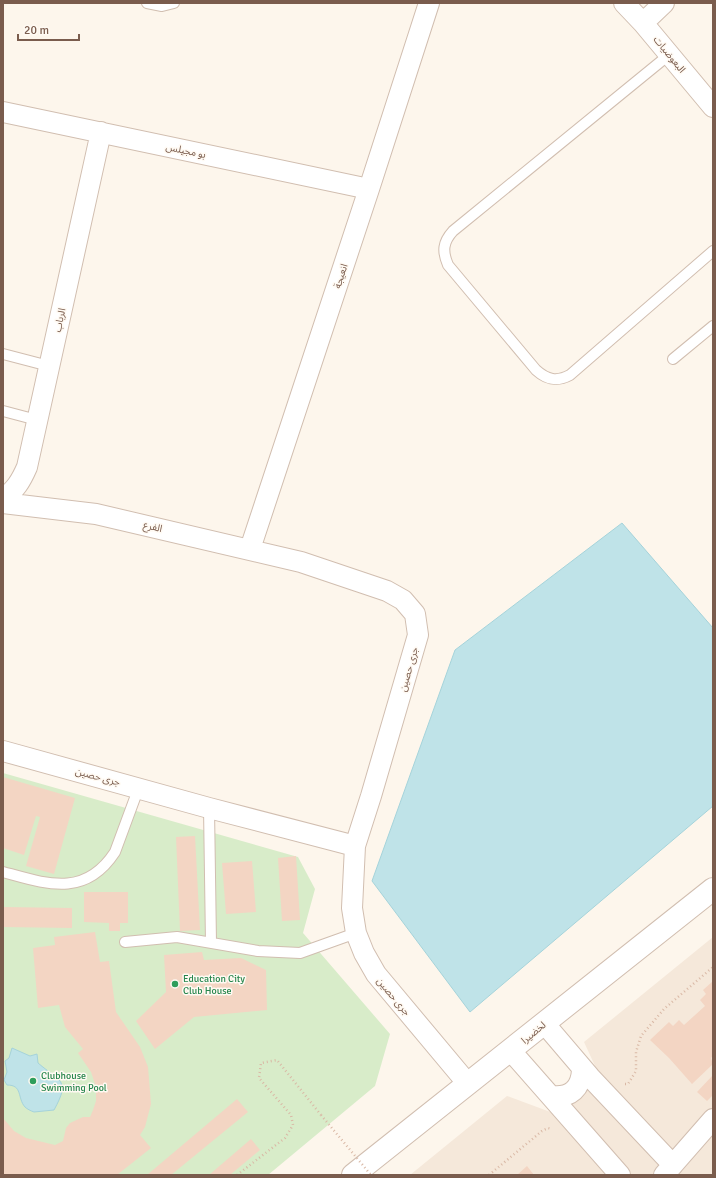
<svg xmlns="http://www.w3.org/2000/svg" width="716" height="1178" font-family="Signika,'Noto Sans Arabic',sans-serif">
<rect width="100%" height="100%" fill="#fdf6ec"/>
<path fill="#f5e8da" d="M 713,937 L 713,1175 L 410,1175 L 507,1096 L 553,1113 L 592,1079 L 596,1068 L 584,1042 Z"/>
<path fill="#d8ecc9" d="M 3,773 L 298,857 L 315,889 L 303,933 L 390,1034 L 375,1086 L 268,1175 L 3,1175 Z"/>
<path fill="#bfe3e8" stroke="#a5d3da" d="M 622,523 L 713,628 L 713,806 L 470,1012 L 372,881 L 455,650 Z
M 12,1048 L 30,1056 L 37,1054 L 38,1063 C 60,1082 71,1079 54,1110 L 34,1112 C 31,1111 27,1109 25,1107 C 17,1098 23,1085 7,1085 L 4,1080 L 7,1072 L 5,1061 L 9,1058 Z"/>
<path fill="#f3d5c3" d="M 3,777 L 75,798 L 54,874 L 26,866 L 40,817 L 36,816 L 24,855 L 3,848 Z
M 195,836 L 200,930 L 180,931 L 176,837 Z
M 296,856 L 300,920 L 282,921 L 278,858 Z
M 252,861 L 256,912 L 226,914 L 222,863 Z
M 84,892 L 128,892 L 128,923 L 120,923 L 120,931 L 109,931 L 109,923 L 84,922 Z
M 3,907 L 72,908 L 72,928 L 3,927 Z
M 95,932 L 100,962 L 109,961 L 116,1012 L 140,1047 L 148,1067 L 151,1104 L 145,1127 L 140,1135 L 151,1148 L 117,1175 L 3,1175 L 3,1118 L 14,1131 L 26,1138 L 55,1145 L 63,1141 L 66,1128 L 70,1123 L 83,1117 L 90,1117 L 93,1110 L 96,1101 L 96,1087 L 91,1072 L 78,1053 L 83,1049 L 65,1027 L 59,1005 L 38,1008 L 33,948 L 55,945 L 54,937 Z
M 202,952 L 204,960 L 241,958 L 266,970 L 267,1010 L 194,1017 L 155,1049 L 136,1021 L 166,992 L 164,955 Z
M 713,981 L 713,1056 L 711,1058 L 713,1064 L 692,1084 L 669,1058 L 650,1040 L 669,1022 L 673,1026 L 679,1020 L 684,1025 L 705,1006 L 700,1000 L 706,994 L 703,990 Z
M 713,1075 L 713,1095 L 707,1101 L 697,1092 Z
M 237,1099 L 248,1112 L 171,1175 L 147,1175 Z
M 251,1139 L 260,1150 L 230,1175 L 209,1175 Z
M 527,1166 L 534,1175 L 517,1175 Z"/>
<g fill="none" stroke-linecap="round" stroke-linejoin="round">
<g stroke="#d1beb0" stroke-width="12">
<path id="service" d="M 147,3 L 162,6 L 174,3
M 670,54 L 453,231 C 443,242 442,251 448,265 L 536,370 C 547,380 557,382 570,375 L 713,251
M 3,354 L 49,366
M 673,359 L 713,326
M 3,411 L 37,420
M 209,808 L 211,943
M 3,872 C 47,884 85,898 115,852 L 139,787
M 125,942 L 177,937 L 258,951 L 300,953 L 356,933"/>
</g>
<g stroke="#d1beb0" stroke-width="22">
<path id="minor" d="M 624,3 L 643,23 L 713,107
M 643,23 L 664,3
M 3,112 L 369,189
M 3,500 C 16,488 20,483 27,467 L 101,132
M 3,503 L 96,514 L 301,562 L 387,591 L 403,600 L 415,614 L 418,635 L 371,796 L 355,846 L 352,908 L 356,933 L 364,953 L 376,974 L 468,1084
M 250,549 L 369,189 L 429,3
M 3,751 L 209,808 L 355,846
M 544,1023 L 590,1077 L 673,1165
M 511,1051 L 620,1175
M 552,1096 C 571,1098 581,1088 582,1070
M 664,1175 L 713,1119"/>
</g>
<g stroke="#d1beb0" stroke-width="24">
<path id="tertiary" d="M 353,1175 L 713,889"/>
</g>
<path stroke="#d9b8a5" stroke-width="2.5" stroke-dasharray="1 3" stroke-linecap="butt" d="M 625,1084 L 628,1084 L 636,1071 L 636,1052 L 641,1036 L 664,1009 L 713,967
M 237,1175 L 285,1138 L 293,1125 L 291,1115 L 259,1078 L 261,1063 L 277,1060 L 321,1115
M 489,1175 L 542,1131 L 548,1128 L 552,1129"/>
<use href="#service" stroke="#fff" stroke-width="10"/>
<use href="#minor" stroke="#fff" stroke-width="20"/>
<use href="#tertiary" stroke="#fff" stroke-width="22"/>
<path stroke="#d9b8a5" stroke-width="2.5" stroke-dasharray="1 3" stroke-linecap="butt" d="M 321,1115 L 371,1175"/>
</g>
<g fill="#2e9e5b" stroke="#fffaf3" stroke-width="1.5">
<circle cx="175" cy="984" r="4"/>
<circle cx="33" cy="1081" r="4"/>
</g>
<g text-anchor="middle" stroke-width="3" stroke-linejoin="round" paint-order="stroke">
<g font-size="10" fill="#7a5c4d" stroke="#fffaf3">
<text transform="translate(670 54) rotate(51)" y="4">البعوضيات</text>
<text transform="translate(186 150) rotate(12)" y="4">بو مجيلس</text>
<text transform="translate(340 276) rotate(-72)" y="4">انعيجة</text>
<text transform="translate(59 320) rotate(-78)" y="4">الرباب</text>
<text transform="translate(153 526) rotate(13)" y="4">الفرع</text>
<text transform="translate(408 669) rotate(-74)" y="4">جرى حصين</text>
<text transform="translate(98 776) rotate(15)" y="4">جرى حصين</text>
<text transform="translate(394 996) rotate(50)" y="4">جرى حصين</text>
<text transform="translate(533 1032) rotate(-40)" y="4">لخضيرا</text>
</g>
<g font-size="10" fill="#27864d" stroke="#fffaf3" text-anchor="start">
<text x="183" y="982">Education City<tspan x="183" dy="12">Club House</tspan></text>
<text x="41" y="1079">Clubhouse<tspan x="41" dy="12">Swimming Pool</tspan></text>
</g>
</g>
<rect width="716" height="1178" fill="none" stroke="#7a5c4d" stroke-width="8"/>
<path d="M18 34v6h61v-6" fill="none" stroke="#7a5c4d" stroke-width="2"/>
<text x="24" y="34" font-size="12" fill="#7a5c4d" stroke="#fffaf3" stroke-width="3" paint-order="stroke">20 m</text>
</svg>
